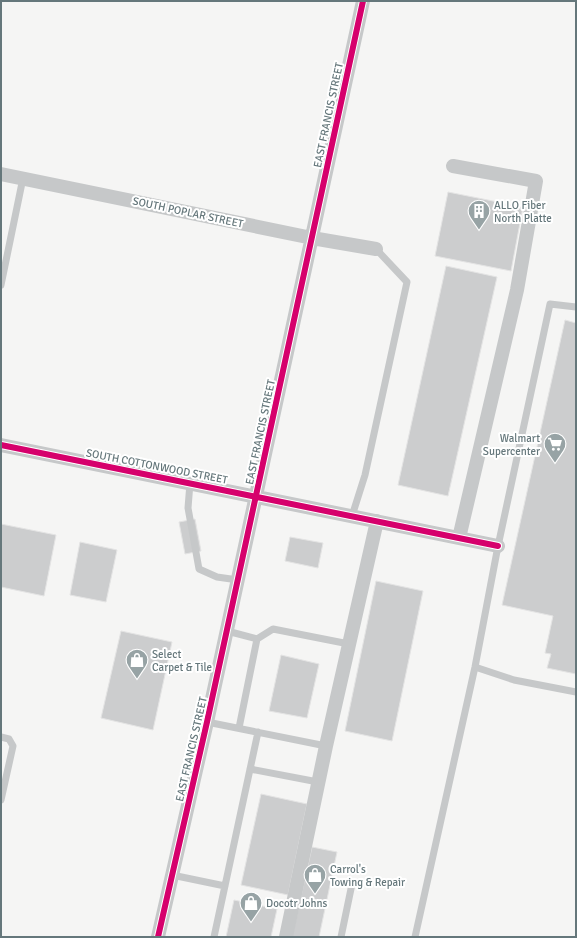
<svg xmlns="http://www.w3.org/2000/svg" width="577" height="938" font-family="Signika,sans-serif">
<rect width="100%" height="100%" fill="#f5f5f4"/>
<path fill="#cccdce" stroke="#e4e4e4" d="M 448,192 L 523,207 L 511,271 L 435,256 Z
M 446,266 L 497,277 L 448,496 L 398,485 Z
M 565,320 L 576,323 L 576,674 L 547,668 L 551,654 L 545,653 L 553,616 L 502,605 Z
M 195,519 L 201,551 L 185,554 L 179,522 Z
M 1,524 L 56,535 L 44,596 L 1,587 Z
M 290,537 L 323,543 L 318,568 L 285,561 Z
M 80,542 L 117,550 L 106,602 L 70,595 Z
M 376,581 L 423,591 L 392,741 L 345,731 Z
M 121,631 L 172,642 L 153,730 L 101,718 Z
M 281,655 L 319,664 L 307,718 L 269,711 Z
M 261,794 L 307,804 L 288,895 L 241,885 Z
M 312,847 L 337,852 L 319,937 L 292,937 Z
M 234,900 L 277,909 L 271,937 L 226,937 Z"/>
<g fill="none" stroke-linecap="round" stroke-linejoin="round">
<path stroke="#c6c8c9" stroke-width="7" d="M 1,285 L 23,178
M 190,483 L 188,508 L 199,569 L 217,577 L 238,580
M 352,516 L 365,475 L 407,282 L 376,249
M 227,631 L 257,639 L 273,629 L 349,644
M 475,667 L 514,680 L 576,692
M 207,722 L 326,746
M 239,728 L 257,639
M 1,737 L 9,739 L 13,746 L 1,800
M 250,769 L 318,782
M 172,875 L 225,886
M 214,937 L 258,732
M 341,937 L 352,884
M 415,937 L 475,667 L 498,546 L 550,304 L 576,307"/>
<path stroke="#c6c8c9" stroke-width="14" d="M 453,166 L 536,181 L 517,290 L 459,538
M 1,174 L 312,238 L 376,249
M 1,445 L 498,546
M 158,937 L 207,722 L 363,1
M 286,937 L 326,746 L 377,521"/>
<g stroke="#fff" stroke-width="8">
<path id="cycleway" d="M 1,445 L 498,546
M 158,937 L 207,722 L 363,1"/>
</g>
<use href="#cycleway" stroke="#d6006c" stroke-width="6"/>
</g>
<defs>
<g id="building-pin" transform="scale(1.15)"><path d="M0 17L-7.5 6A9.5 9.5 0 1 1 7.5 6Z" fill="#97a3a5" stroke="#fff"/><path d="M-4-6H4V6H1V3H-1V6H-4ZM-2.5-4.3h1.7v1.8h-1.7ZM.8-4.3h1.7v1.8H.8ZM-2.5-1h1.7V.8h-1.7ZM.8-1h1.7V.8H.8Z" fill="#fff"/></g>
<g id="supermarket-pin" transform="scale(1.15)"><path d="M0 17L-7.5 6A9.5 9.5 0 1 1 7.5 6Z" fill="#97a3a5" stroke="#fff"/><path d="M-6-5.5h2.5l.6 2H6L4.5 2H-2.5L-4.4-4H-6ZM-1.5 3.2a1.3 1.3 0 1 0 .1 0ZM3 3.2a1.3 1.3 0 1 0 .1 0Z" fill="#fff"/></g>
<g id="shop-pin" transform="scale(1.15)"><path d="M0 17L-7.5 6A9.5 9.5 0 1 1 7.5 6Z" fill="#97a3a5" stroke="#fff"/><path d="M-5-2.5h2.3a2.7 3.5 0 0 1 5.4 0H5L5.5 6h-11ZM-1.5-2.5h3a1.5 2.3 0 0 0-3 0Z" fill="#fff"/></g>
</defs>
<g fill-rule="evenodd">
<use href="#building-pin" x="479" y="211"/>
<use href="#supermarket-pin" x="555" y="444"/>
<use href="#shop-pin" x="137" y="660"/>
<use href="#shop-pin" x="315" y="875"/>
<use href="#shop-pin" x="251" y="903"/>
</g>
<g text-anchor="middle" stroke-width="4" stroke-linejoin="round" paint-order="stroke">
<g font-size="11" fill="#65777b" stroke="#fff">
<text transform="translate(328 115) rotate(-78)" y="4">EAST FRANCIS STREET</text>
<text transform="translate(188 212) rotate(12)" y="4">SOUTH POPLAR STREET</text>
<text transform="translate(260 432) rotate(-78)" y="4">EAST FRANCIS STREET</text>
<text transform="translate(157 466) rotate(11)" y="4">SOUTH COTTONWOOD STREET</text>
<text transform="translate(191 749) rotate(-77)" y="4">EAST FRANCIS STREET</text>
</g>
<g font-size="11" fill="#65777b" stroke="#fff" text-anchor="start">
<text x="494" y="209">ALLO Fiber<tspan x="494" dy="13">North Platte</tspan></text>
<text x="540" y="442" text-anchor="end">Walmart<tspan x="540" dy="13">Supercenter</tspan></text>
<text x="152" y="658">Select<tspan x="152" dy="13">Carpet &amp; Tile</tspan></text>
<text x="330" y="873">Carrol's<tspan x="330" dy="13">Towing &amp; Repair</tspan></text>
<text x="266" y="907">Docotr Johns</text>
</g>
</g>
<rect width="577" height="938" fill="none" stroke="#65777b" stroke-width="4"/>
</svg>
